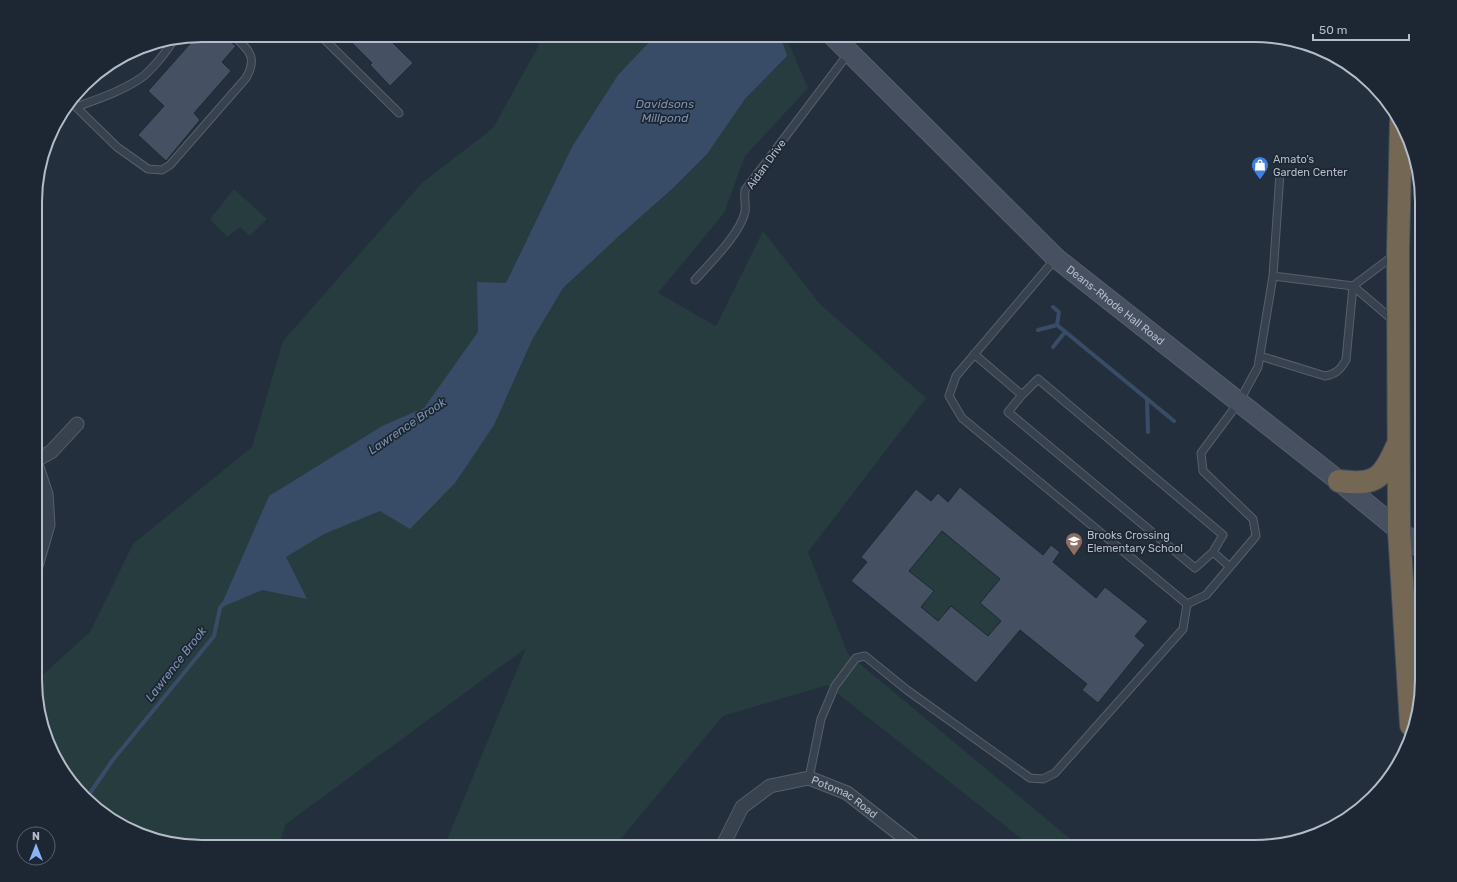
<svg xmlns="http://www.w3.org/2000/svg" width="1457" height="882" font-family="Rubik,sans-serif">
<rect width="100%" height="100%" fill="#242f3e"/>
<path fill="#263c3f" d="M 530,35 L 785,35 L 808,88 L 745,156 L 724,213 L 658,293 L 716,326 L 763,231 L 819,303 L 926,398 L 808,552 L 848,654 L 1080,847 L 1032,847 L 827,685 L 723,716 L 614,847 L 444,847 L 526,648 L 286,824 L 278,847 L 201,847 L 158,841 L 118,825 L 63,773 L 36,702 L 36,681 L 90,632 L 133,544 L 252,447 L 283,341 L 422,183 L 493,128 L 539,45 Z
M 234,189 L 267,219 L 250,236 L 240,227 L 227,237 L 210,219 Z
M 928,520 L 1000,579 L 980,603 L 1001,621 L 988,636 L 938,621 L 921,607 L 934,591 L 909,571 L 934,541 L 920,529 Z"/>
<path fill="#394c67" d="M 656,35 L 780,35 L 787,56 L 745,99 L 707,154 L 672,189 L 620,235 L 563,288 L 532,340 L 494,425 L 455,483 L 410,529 L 380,511 L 324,534 L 286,557 L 307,599 L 262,590 L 220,608 L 269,496 L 384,425 L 424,408 L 478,332 L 477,282 L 506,283 L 572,147 L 618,75 Z"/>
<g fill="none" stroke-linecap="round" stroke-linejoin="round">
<path stroke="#394c67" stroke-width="4" d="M 1053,307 L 1059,312 L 1057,325
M 1038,330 L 1057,325 L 1174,421
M 1053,347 L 1065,332
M 1147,399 L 1148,432
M 88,796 L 112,761 L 214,636 L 220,608 L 223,604"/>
</g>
<path fill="#455162" stroke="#1f2835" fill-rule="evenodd" d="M 202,35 L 222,35 L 236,46 L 222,62 L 231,71 L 194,113 L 200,120 L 166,161 L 138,135 L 164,106 L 148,91 L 197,36 Z
M 344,35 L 385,35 L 413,63 L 390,86 L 370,65 L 372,63 Z
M 960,487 L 1043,555 L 1051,545 L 1060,552 L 1053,562 L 1096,598 L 1105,587 L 1148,621 L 1135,636 L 1145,645 L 1098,703 L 1082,690 L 1087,684 L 1020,630 L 976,683 L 851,581 L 867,562 L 861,557 L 916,489 L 931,501 L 938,493 L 948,502 ZM 942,531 L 1000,579 L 980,603 L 1001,621 L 988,636 L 951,606 L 938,621 L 921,607 L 934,591 L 909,571 Z"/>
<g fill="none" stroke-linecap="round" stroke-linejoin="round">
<g stroke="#565f6c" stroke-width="9">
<path id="lane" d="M 320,35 L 399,113
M 72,103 L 117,147 L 148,169 L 162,170 L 170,165 L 246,78 C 258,57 249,50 233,35
M 76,107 C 98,99 122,91 141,78 C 151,71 167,51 173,41
M 1393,256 L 1353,286 L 1394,321
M 1056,258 L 956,376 L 949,396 L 962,418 L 1187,604 L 1206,595 L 1256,536 L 1253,519 L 1203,471 L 1201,453 L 1239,402 L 1258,367 L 1273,276 L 1353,286 L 1346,360 C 1340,370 1336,374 1325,376 L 1260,356
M 1273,276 L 1280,173
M 695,280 C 710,263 740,234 745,212 C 746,205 744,198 745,190 L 848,54
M 974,354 L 1022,395
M 1213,552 L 1195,568 L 1008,412 L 1022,395 L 1038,379 L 1223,535 L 1213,552 L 1230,567
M 809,778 L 821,719 L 835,686 L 856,658 L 865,656 L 907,690 L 1030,778 L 1043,779 L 1055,773 L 1183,629 L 1187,604"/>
</g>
<g stroke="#565f6c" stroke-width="15">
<g id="street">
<path d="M 36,460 L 51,452 L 77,424"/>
<path d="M 36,464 L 46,494 L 48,525 L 36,566"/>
<path id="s1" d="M 722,847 L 742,807 L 770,786 L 809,778 L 847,793 L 916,847"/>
</g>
</g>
<g stroke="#565f6c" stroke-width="21">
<g id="secondary">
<path id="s2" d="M 832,35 L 1056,258 L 1339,481 L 1422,549"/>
</g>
</g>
<g stroke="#434c59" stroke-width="24">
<path id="highway" d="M 1401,122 L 1398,252 L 1399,531 L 1411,725
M 1339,481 C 1376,486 1383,478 1397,446"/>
</g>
<use href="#lane" stroke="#38414e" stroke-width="7"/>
<use href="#street" stroke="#38414e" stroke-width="13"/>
<use href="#secondary" stroke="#465061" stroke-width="19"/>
<use href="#highway" stroke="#746855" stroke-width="22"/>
</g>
<defs>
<g id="shop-pin" transform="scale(0.9)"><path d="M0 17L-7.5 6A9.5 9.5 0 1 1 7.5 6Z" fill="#3f7fe0" stroke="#1d2633"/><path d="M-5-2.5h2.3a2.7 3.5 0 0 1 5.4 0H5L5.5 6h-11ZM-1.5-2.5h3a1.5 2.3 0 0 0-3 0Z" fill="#fff"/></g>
<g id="school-pin" transform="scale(0.9)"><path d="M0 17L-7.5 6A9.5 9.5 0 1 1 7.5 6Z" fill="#8d6e63" stroke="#1d2633"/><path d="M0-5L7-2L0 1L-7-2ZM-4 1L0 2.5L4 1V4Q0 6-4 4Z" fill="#fff"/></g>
</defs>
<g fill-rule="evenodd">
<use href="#shop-pin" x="1260" y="165"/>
<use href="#school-pin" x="1074" y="541"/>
</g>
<g text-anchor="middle" stroke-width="3.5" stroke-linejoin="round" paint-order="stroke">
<g font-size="11" fill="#b4bcc9" stroke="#1d2633" text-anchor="start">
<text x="1273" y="163">Amato's<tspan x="1273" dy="13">Garden Center</tspan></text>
<text x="1087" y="539">Brooks Crossing<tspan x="1087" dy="13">Elementary School</tspan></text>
</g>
<g font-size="11" fill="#b4bcc9" stroke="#1d2633">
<text transform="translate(766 164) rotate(-54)" y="4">Aidan Drive</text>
<text dy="4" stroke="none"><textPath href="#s2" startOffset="392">Deans-Rhode Hall Road</textPath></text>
<text dy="4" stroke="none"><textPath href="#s1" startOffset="160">Potomac Road</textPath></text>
</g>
<g font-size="12" font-style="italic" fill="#7c92b1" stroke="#1d2633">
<text x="665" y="108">Davidsons<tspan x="665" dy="14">Millpond</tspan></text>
<text transform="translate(407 426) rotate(-34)" y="4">Lawrence Brook</text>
<text transform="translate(176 664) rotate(-52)" y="4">Lawrence Brook</text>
</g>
</g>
<path d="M0 0H1457V882H0ZM202 42H1255A160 160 0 0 1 1415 202V680A160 160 0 0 1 1255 840H202A160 160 0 0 1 42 680V202A160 160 0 0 1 202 42Z" fill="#1d2633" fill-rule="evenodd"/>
<path fill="none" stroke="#b4bcc9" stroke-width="2" d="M202 42H1255A160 160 0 0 1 1415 202V680A160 160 0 0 1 1255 840H202A160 160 0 0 1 42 680V202A160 160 0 0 1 202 42Z"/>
<g transform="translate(36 846)"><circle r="19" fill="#1d2633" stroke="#59626f"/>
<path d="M0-3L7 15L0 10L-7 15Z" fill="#8ab4f8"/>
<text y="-6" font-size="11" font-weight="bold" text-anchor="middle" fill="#b4bcc9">N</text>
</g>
<path d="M1313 34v6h96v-6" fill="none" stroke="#b4bcc9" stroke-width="2"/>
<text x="1319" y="34" font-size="12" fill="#b4bcc9" stroke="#1d2633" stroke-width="3" paint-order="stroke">50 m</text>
</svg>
